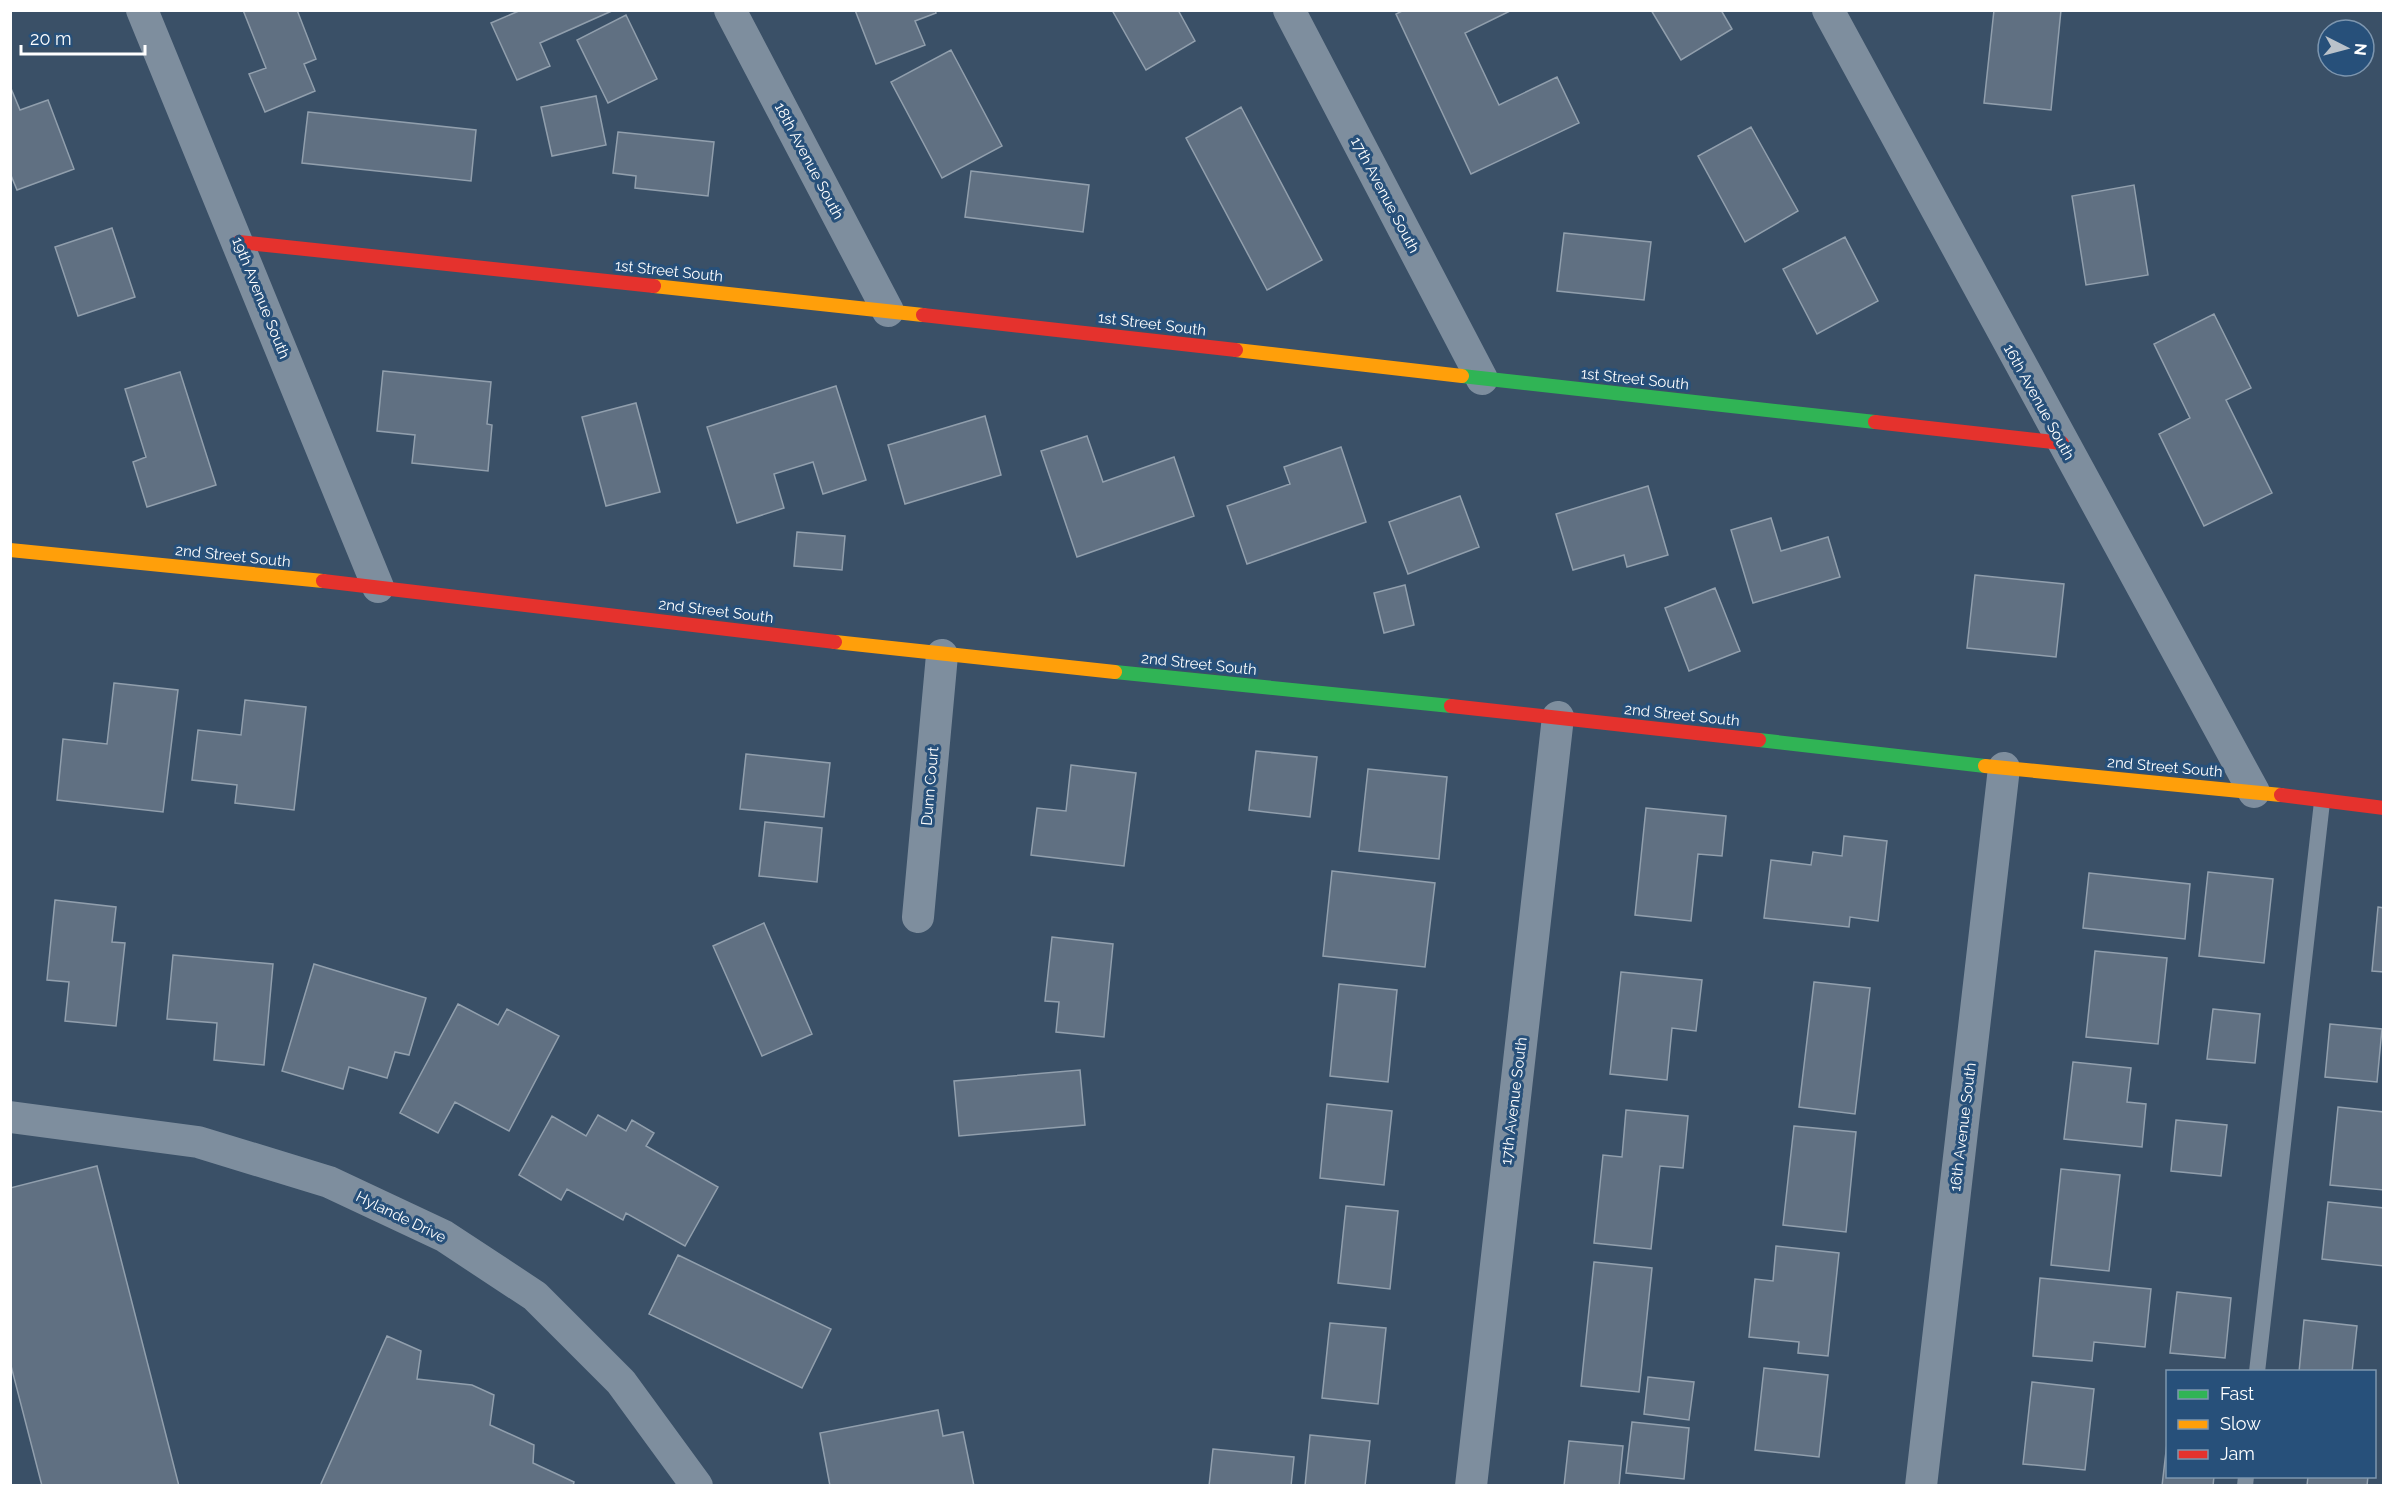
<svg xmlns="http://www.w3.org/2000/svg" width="2394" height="1496" font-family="Raleway,sans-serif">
<rect width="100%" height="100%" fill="#3a5067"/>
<path fill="#607082" stroke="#919fad" stroke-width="1.5" d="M 243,10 L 297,10 L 316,59 L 304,64 L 315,91 L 265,112 L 249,74 L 266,68 Z
M 521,10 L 614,10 L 540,43 L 550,66 L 517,80 L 491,23 Z
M 855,10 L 935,10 L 936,13 L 915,21 L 925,45 L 876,64 Z
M 1112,10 L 1178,10 L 1195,41 L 1146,70 Z
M 1404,10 L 1512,10 L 1465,33 L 1499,105 L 1557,77 L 1579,123 L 1471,174 L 1396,14 Z
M 1651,10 L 1721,10 L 1732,29 L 1681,60 Z
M 1994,10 L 2061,10 L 2051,110 L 1984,103 Z
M 626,15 L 657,79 L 608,103 L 577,40 Z
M 951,50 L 1002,146 L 942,178 L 891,82 Z
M 10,86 L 20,110 L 48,100 L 74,169 L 17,190 L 10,173 Z
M 596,96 L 606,145 L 552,156 L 541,107 Z
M 1241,107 L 1322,260 L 1267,290 L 1186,138 Z
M 308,112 L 476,130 L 471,181 L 302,163 Z
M 1751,127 L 1798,211 L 1745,242 L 1698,156 Z
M 618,132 L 714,142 L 708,196 L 635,188 L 636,176 L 613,173 Z
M 971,171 L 1089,185 L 1083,232 L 965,217 Z
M 2134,185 L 2148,275 L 2086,285 L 2072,196 Z
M 112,228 L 135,297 L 78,316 L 55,247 Z
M 1564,233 L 1651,242 L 1644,300 L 1557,291 Z
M 1845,237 L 1878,301 L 1817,334 L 1783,269 Z
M 2214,314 L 2251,388 L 2226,400 L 2272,493 L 2204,526 L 2159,434 L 2190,418 L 2154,344 Z
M 383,371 L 491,382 L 487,424 L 492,425 L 488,471 L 412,463 L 415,435 L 377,431 Z
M 180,372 L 216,485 L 147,507 L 133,462 L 146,457 L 125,389 Z
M 836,386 L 866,480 L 823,494 L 813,462 L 774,474 L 784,508 L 737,523 L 707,427 Z
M 636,403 L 660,492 L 606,506 L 582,417 Z
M 985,416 L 1001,475 L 905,504 L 888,445 Z
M 1087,436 L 1103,482 L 1174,457 L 1194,516 L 1077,557 L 1041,451 Z
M 1341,447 L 1366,522 L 1247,564 L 1227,506 L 1290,484 L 1284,467 Z
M 1648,486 L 1668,555 L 1627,567 L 1624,555 L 1573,570 L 1556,514 Z
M 1460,496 L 1479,547 L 1408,574 L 1389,522 Z
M 1771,518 L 1781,551 L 1828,537 L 1840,577 L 1753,603 L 1731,530 Z
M 797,532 L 845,536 L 842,570 L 794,566 Z
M 1975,575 L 2064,584 L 2056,657 L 1967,648 Z
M 1405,585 L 1414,625 L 1384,633 L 1374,593 Z
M 1715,588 L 1740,651 L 1689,671 L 1665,608 Z
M 114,683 L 178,690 L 163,812 L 57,800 L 63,739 L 107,744 Z
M 245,700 L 306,707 L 294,810 L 235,803 L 237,785 L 192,780 L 198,730 L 241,735 Z
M 1256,751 L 1317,757 L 1310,817 L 1249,810 Z
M 746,754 L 830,763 L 824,817 L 740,809 Z
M 1071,765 L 1136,773 L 1124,866 L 1031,855 L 1037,808 L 1066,811 Z
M 1368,769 L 1447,777 L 1439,859 L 1359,851 Z
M 1646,808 L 1726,816 L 1722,856 L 1698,854 L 1691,921 L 1635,915 Z
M 765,822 L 822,828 L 817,882 L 759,876 Z
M 1844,836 L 1887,841 L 1878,921 L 1850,917 L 1849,927 L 1764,918 L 1771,860 L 1811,865 L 1813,852 L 1842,856 Z
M 1332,871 L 1435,883 L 1425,967 L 1323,956 Z
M 2208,872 L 2273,879 L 2264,963 L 2199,956 Z
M 2089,873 L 2190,884 L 2185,939 L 2083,928 Z
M 55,900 L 116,907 L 112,942 L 125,943 L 116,1026 L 65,1021 L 69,982 L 47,980 Z
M 2378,907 L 2384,908 L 2384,972 L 2372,971 Z
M 764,923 L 812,1034 L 762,1056 L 713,946 Z
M 1052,937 L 1113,944 L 1104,1037 L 1056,1032 L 1059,1002 L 1045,1001 Z
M 2095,951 L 2167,958 L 2158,1044 L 2086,1037 Z
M 173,955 L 273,964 L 264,1065 L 214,1060 L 217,1023 L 167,1019 Z
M 314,964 L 426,998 L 409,1055 L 395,1052 L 387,1078 L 349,1067 L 343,1089 L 282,1071 Z
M 1621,972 L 1702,980 L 1696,1031 L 1672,1028 L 1667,1080 L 1610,1074 Z
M 1814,982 L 1870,988 L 1855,1114 L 1799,1107 Z
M 1339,984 L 1397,990 L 1388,1082 L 1330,1076 Z
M 458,1004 L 498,1025 L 507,1009 L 559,1036 L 509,1131 L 455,1102 L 438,1133 L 400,1113 Z
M 2213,1009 L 2260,1014 L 2255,1063 L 2207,1059 Z
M 2330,1024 L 2382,1029 L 2377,1082 L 2325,1077 Z
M 2073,1062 L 2131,1068 L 2127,1102 L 2146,1104 L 2142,1147 L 2064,1139 Z
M 1080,1070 L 1085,1125 L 959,1136 L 954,1081 Z
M 1327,1104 L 1392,1111 L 1384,1185 L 1320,1178 Z
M 2338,1107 L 2384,1112 L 2384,1190 L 2330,1185 Z
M 1626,1110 L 1688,1116 L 1683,1168 L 1660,1166 L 1651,1249 L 1594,1243 L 1603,1155 L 1622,1157 Z
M 598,1115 L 626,1131 L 632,1120 L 654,1133 L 646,1146 L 718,1187 L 685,1246 L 626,1213 L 623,1220 L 567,1189 L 561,1200 L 519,1175 L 552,1116 L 586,1136 Z
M 2176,1120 L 2227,1125 L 2221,1176 L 2171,1171 Z
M 1794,1126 L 1856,1132 L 1846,1232 L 1783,1225 Z
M 97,1166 L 179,1486 L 42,1486 L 10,1362 L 10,1188 Z
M 2061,1169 L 2120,1175 L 2109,1271 L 2051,1265 Z
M 2328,1202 L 2384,1208 L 2384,1266 L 2322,1259 Z
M 1346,1206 L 1398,1211 L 1390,1289 L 1338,1283 Z
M 1776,1246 L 1839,1253 L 1828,1356 L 1798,1353 L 1799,1342 L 1749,1337 L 1755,1279 L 1773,1281 Z
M 678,1255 L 831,1329 L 802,1388 L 649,1314 Z
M 1594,1262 L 1652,1268 L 1639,1392 L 1581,1386 Z
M 2040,1278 L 2151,1289 L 2145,1347 L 2094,1342 L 2092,1361 L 2033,1356 Z
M 2177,1292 L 2231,1298 L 2225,1358 L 2170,1353 Z
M 2304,1320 L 2357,1326 L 2352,1372 L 2299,1372 Z
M 1330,1323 L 1386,1328 L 1378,1404 L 1322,1398 Z
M 387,1336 L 421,1351 L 417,1379 L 472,1385 L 494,1395 L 490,1425 L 534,1445 L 533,1463 L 574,1482 L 573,1486 L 320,1486 Z
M 1764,1368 L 1828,1375 L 1819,1457 L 1755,1450 Z
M 1648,1377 L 1694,1382 L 1689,1420 L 1644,1414 Z
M 2032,1382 L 2094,1389 L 2085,1470 L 2023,1464 Z
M 938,1410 L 943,1436 L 963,1432 L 974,1486 L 830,1486 L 820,1433 Z
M 1632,1422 L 1689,1428 L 1684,1479 L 1626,1473 Z
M 1310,1435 L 1370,1441 L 1365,1486 L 1305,1486 Z
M 1569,1441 L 1623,1446 L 1619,1486 L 1564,1486 Z
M 2167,1443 L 2168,1476 L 2214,1476 L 2213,1486 L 2162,1486 Z
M 1213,1449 L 1294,1457 L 1291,1486 L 1209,1486 Z
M 2308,1476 L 2368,1476 L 2367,1486 L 2307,1486 Z"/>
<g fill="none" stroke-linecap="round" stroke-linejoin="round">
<path stroke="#7e8e9e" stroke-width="16" d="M 2257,1372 L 2322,802
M 2245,1486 L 2246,1476"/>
<path stroke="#7e8e9e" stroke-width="32" d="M 142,10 L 378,587
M 730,10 L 888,311
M 1289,10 L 1482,379
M 1828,10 L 2254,792
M 918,917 L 942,655
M 10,1117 L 198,1142 L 329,1182 L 444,1236 L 535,1296 L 621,1382 L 697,1486
M 1471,1486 L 1558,717
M 1921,1486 L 2004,768"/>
<path stroke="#30b455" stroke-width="14" d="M 1462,376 L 1875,422
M 1115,672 L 1451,706
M 1759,740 L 1985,766"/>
<path stroke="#ff9f0a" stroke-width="14" d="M 654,286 L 923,315
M 1236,350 L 1462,376
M 10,550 L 323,581
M 835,642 L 1115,672
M 1985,766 L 2281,795"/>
<path stroke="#e5322d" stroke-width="14" d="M 239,242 L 654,286
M 923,315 L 1236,350
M 1875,422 L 2062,443
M 323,581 L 835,642
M 1451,706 L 1759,740
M 2281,795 L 2384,808"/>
</g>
<g text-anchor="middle" stroke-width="6" stroke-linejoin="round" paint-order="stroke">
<g font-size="15" fill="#fff" stroke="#27507a">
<text transform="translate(809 161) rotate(62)" y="5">18th Avenue South</text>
<text transform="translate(1385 195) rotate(62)" y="5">17th Avenue South</text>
<text transform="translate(669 271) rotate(6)" y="5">1st Street South</text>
<text transform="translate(261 298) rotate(68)" y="5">19th Avenue South</text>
<text transform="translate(1152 324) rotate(7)" y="5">1st Street South</text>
<text transform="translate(1635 379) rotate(6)" y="5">1st Street South</text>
<text transform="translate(2039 402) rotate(61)" y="5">16th Avenue South</text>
<text transform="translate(233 556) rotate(6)" y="5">2nd Street South</text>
<text transform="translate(716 611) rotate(7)" y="5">2nd Street South</text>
<text transform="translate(1199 664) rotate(6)" y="5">2nd Street South</text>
<text transform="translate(1682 715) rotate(6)" y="5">2nd Street South</text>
<text transform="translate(2165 767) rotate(5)" y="5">2nd Street South</text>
<text transform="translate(930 786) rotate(-85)" y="5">Dunn Court</text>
<text transform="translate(1514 1101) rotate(-83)" y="5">17th Avenue South</text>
<text transform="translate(1963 1127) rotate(-83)" y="5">16th Avenue South</text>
<text transform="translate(401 1217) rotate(26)" y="5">Hylande Drive</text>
</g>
</g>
<rect width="2394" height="1496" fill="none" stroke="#ffffff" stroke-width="24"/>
<rect x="2166" y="1370" width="210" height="108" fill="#27507a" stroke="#7d96af" stroke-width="1.5"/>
<rect x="2178" y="1390" width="30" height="9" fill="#30b455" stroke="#7d96af" stroke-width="1.5"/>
<text x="2220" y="1400" font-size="18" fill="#ffffff">Fast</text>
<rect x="2178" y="1420" width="30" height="9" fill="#ff9f0a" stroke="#7d96af" stroke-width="1.5"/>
<text x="2220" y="1430" font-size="18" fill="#ffffff">Slow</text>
<rect x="2178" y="1450" width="30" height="9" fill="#e5322d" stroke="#7d96af" stroke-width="1.5"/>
<text x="2220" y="1460" font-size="18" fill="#ffffff">Jam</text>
<g transform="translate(2346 48) rotate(96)"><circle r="28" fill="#27507a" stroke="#7d96af" stroke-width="1.5"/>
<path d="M0-4.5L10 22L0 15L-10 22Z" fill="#bac2ca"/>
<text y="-9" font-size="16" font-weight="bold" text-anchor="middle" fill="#ffffff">N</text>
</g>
<path d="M21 45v9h124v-9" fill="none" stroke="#ffffff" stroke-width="3"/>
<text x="30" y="45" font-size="18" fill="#ffffff" stroke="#27507a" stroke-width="4.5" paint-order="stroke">20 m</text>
</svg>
